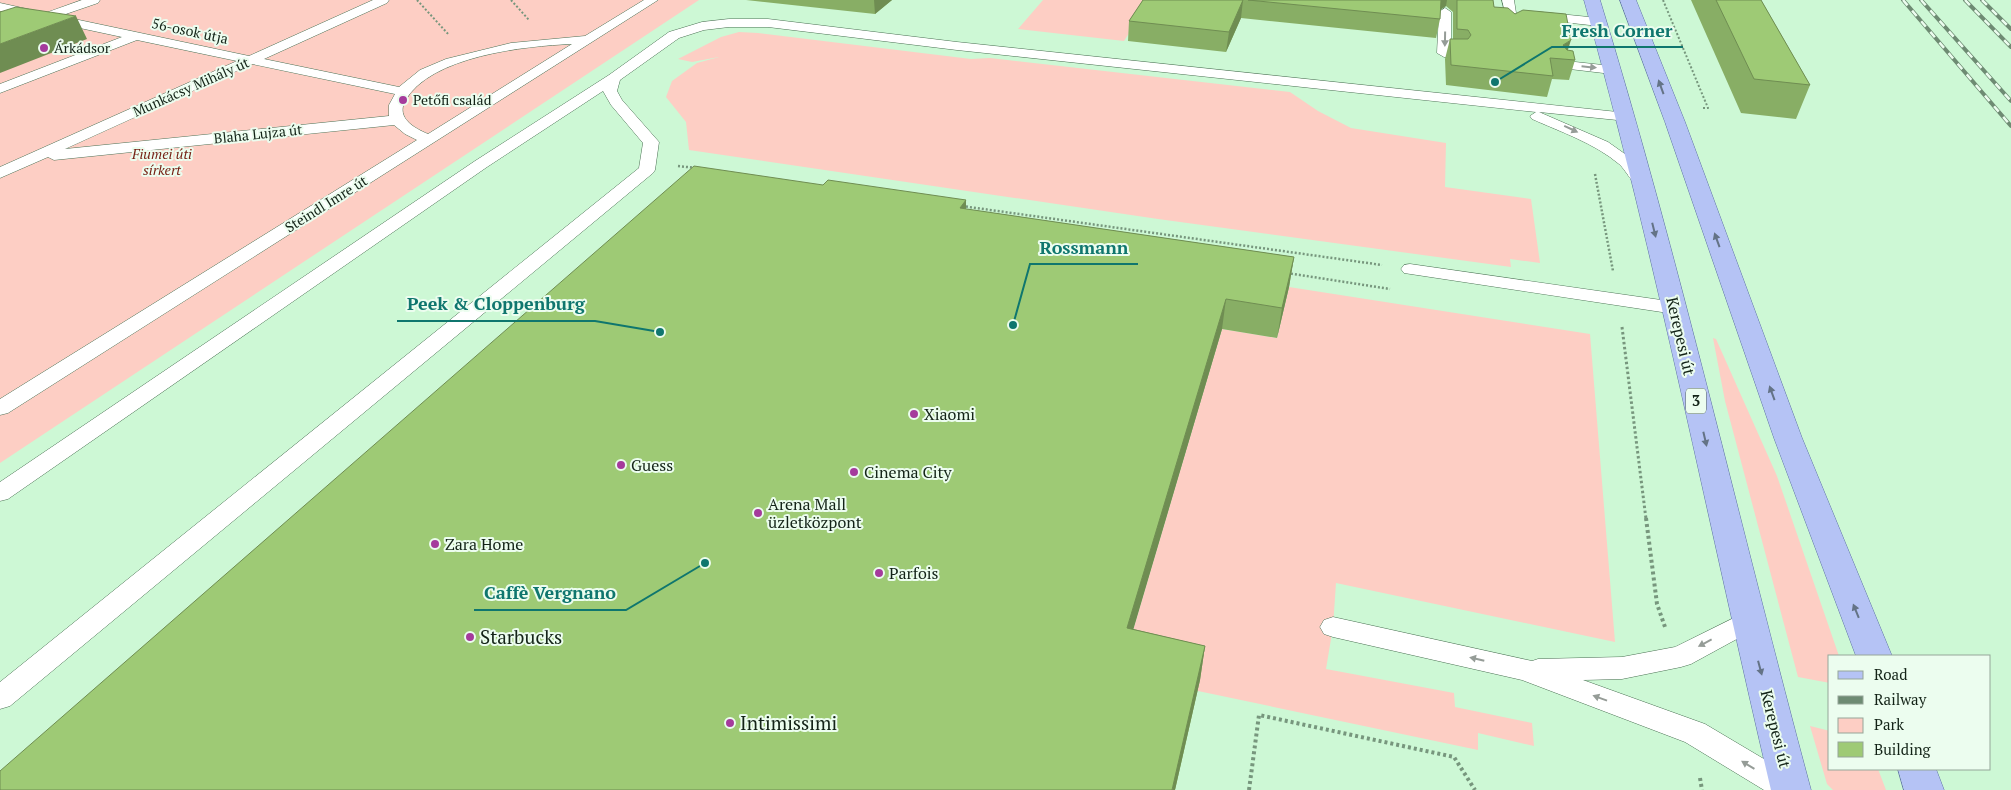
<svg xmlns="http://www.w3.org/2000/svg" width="2011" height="790" font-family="'PT Serif',serif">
<rect width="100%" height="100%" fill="#cdf8d5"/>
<path fill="#fdcec4" d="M 0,0 L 699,0 L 0,463 Z
M 1043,0 L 1150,0 L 1124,41 L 1018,29 Z
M 739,32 L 758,33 L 971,59 L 990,58 L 1290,92 L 1318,111 L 1351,128 L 1446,143 L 1445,187 L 1531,199 L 1540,263 L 1510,259 L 1511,267 L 1158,219 L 689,150 L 686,122 L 666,97 L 672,81 L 697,63 L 719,57 L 692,62 L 678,59 L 721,37 Z
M 1289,287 L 1590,334 L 1615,642 L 1336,583 L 1333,627 L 1326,669 L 1454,693 L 1455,707 L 1532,723 L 1534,746 L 1478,733 L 1478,750 L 1198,691 L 1124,661 L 1222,329 L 1277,338 Z
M 1713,338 L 1716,339 L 1777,476 L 1839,656 L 1830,656 L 1830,683 L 1798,677 L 1725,401 Z
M 1810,726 L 1830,731 L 1830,769 L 1878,769 L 1886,790 L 1833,790 L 1827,784 Z"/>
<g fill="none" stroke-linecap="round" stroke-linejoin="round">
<g stroke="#4b7154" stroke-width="1">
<path id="service" d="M 82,0 L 100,0 L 98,3 L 60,16 L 249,56 L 373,0 L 389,0 L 387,3 L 264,59 L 399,87 L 420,70 L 446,59 L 511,43 L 585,36 L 644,0 L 658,0 L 8,413 L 0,415 L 0,399 L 417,140 L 405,134 L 394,125 L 54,160 L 48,157 L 0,178 L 0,167 L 237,61 L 137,40 L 0,93 L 0,84 L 122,37 L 47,21 L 0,37 L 0,29 L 32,17 L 0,11 L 0,3 L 45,13 ZM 572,44 L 428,134 C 414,128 396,118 405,101 C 430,56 525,46 572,44 ZM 252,64 L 395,94 L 389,105 L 389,116 L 65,149 Z
M 1502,0 L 1514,0 L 1516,13 L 1514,16 L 1506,16 Z
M 1445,8 L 1451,12 L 1451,50 L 1463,51 L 1465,54 L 1463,57 L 1444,57 L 1437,53 L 1439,12 Z
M 1539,12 L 1599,18 L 1605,22 L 1599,26 L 1535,19 L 1533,16 L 1535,13 Z
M 729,19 L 768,19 L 957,42 L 1627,113 L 1632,114 L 1634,117 L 1632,120 L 1627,121 L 1539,112 L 1608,142 L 1632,159 L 1650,182 L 1648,185 C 1632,189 1629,173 1619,164 C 1594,143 1561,132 1532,119 L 1530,116 L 1536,112 L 957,50 L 768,27 L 729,27 L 704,30 L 679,38 L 620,80 L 617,91 L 622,100 L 659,142 L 655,170 L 653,173 L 10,706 L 0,709 L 0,682 L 639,168 L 643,143 L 611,105 L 603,91 L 487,167 L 8,499 L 0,501 L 0,482 L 475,161 L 609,75 L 669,32 L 702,22 Z
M 1566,61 L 1612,66 L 1619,70 L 1612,74 L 1561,68 L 1559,65 Z
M 1410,264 L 1675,302 L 1682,304 L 1685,308 L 1682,312 L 1675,314 L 1404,273 L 1401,269 L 1404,265 Z
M 1748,611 L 1757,614 L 1761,621 L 1757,628 L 1691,664 L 1681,667 L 1622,679 L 1583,680 L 1705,724 L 1801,781 L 1805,790 L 1764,790 L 1685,742 L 1522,680 L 1333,637 L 1324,634 L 1320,627 L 1324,620 L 1333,617 L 1532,661 L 1538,659 L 1622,657 L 1675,647 Z"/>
</g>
<g stroke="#5c71a3" stroke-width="1">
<path id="primary" d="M 1584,0 L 1600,0 C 1680,260 1740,527 1811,790 L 1771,790 C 1709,527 1657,261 1584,0 Z
M 1620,0 L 1636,0 L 1685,122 L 1802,438 L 1892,656 L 1856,656 L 1774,438 L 1665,122 Z
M 1898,769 L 1936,769 L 1944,790 L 1904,790 Z"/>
</g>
<path stroke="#77967d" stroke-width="2" stroke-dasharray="2 2" stroke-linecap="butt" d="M 417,0 L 449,35
M 511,0 L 529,20
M 1663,0 L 1708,108 L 1703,108"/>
<path stroke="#77967d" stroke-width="2.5" stroke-dasharray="2 2" stroke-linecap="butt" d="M 678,166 L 696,168
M 1595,174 L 1613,271
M 962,206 L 1382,265
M 1287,273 L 1390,289"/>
<path stroke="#77967d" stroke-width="3" stroke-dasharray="2.5 2.5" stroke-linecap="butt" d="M 1622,327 L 1646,519"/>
<path stroke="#77967d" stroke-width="4" stroke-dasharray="3 3" stroke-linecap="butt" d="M 1646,518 L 1657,604 L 1665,627
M 1700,778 L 1702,790
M 1249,790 L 1259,715 L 1454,757 L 1475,790"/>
<use href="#service" fill="#fff" fill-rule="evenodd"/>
<use href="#primary" fill="#b5c3f5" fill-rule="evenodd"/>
<g stroke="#6e8b73" stroke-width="4">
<path id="rail" d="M 1903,0 L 2011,126
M 1921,0 L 2011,101
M 1965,0 L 2011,47
M 1982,0 L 2011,29"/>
</g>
<use href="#rail" stroke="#ecfdef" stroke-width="2.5" stroke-dasharray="7" stroke-linecap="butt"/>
</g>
<path fill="#88ae65" d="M 746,0 L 892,0 L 875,14 Z
M 1143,0 L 1493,0 L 1494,7 L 1515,14 L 1568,50 L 1575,60 L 1569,80 L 1552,79 L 1547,97 L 1446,85 L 1445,59 L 1450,39 L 1453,39 L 1453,12 L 1446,6 L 1440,10 L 1440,19 L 1436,38 L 1241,18 L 1226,52 L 1128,41 L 1129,21 Z
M 1691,0 L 1761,0 L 1810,85 L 1796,119 L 1741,113 Z
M 823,185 L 966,200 L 966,209 L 1294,257 L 1289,287 L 1277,338 L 1222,329 L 1133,629 L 1205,646 L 1200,680 L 1175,790 Z"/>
<path fill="#6f8d52" d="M 874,0 L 892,0 L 875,14 Z
M 1243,0 L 1241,18 L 1226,52 L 1229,32 Z
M 1440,0 L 1447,0 L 1446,6 L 1437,12 Z
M 76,16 L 87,39 L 0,73 L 0,44 Z
M 1571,40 L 1565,59 L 1563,45 Z
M 966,200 L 966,228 L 960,208 Z
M 1294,257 L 1289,287 L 1277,338 L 1282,308 Z
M 1226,299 L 1222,329 L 1124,661 L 1127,628 Z
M 1205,646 L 1200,680 L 1175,790 L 1172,790 Z"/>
<path fill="#9eca75" stroke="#6f8d52" d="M 1143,0 L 1243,0 L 1229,32 L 1129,21 Z
M 1248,0 L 1441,0 L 1440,19 Z
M 1457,0 L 1493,0 L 1494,7 L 1508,8 L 1515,14 L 1523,10 L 1566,14 L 1571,40 L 1563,45 L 1567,50 L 1573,51 L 1575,60 L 1550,58 L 1553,76 L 1451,65 L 1450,39 L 1468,39 L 1471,35 L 1468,30 L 1457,29 Z
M 1716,0 L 1761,0 L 1810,85 L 1754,79 Z
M 16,7 L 76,16 L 0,44 L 0,12 Z
M 694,166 L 823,185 L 828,180 L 966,200 L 960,208 L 1294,257 L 1282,308 L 1226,299 L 1127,628 L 1205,646 L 1172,790 L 0,790 L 0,771 Z"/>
<defs><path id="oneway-solid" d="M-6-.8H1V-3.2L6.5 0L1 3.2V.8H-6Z" transform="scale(1.25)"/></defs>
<g fill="#959c97">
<use href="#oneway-solid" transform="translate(1445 39) rotate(91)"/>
<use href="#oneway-solid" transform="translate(1589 67) rotate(6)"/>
<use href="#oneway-solid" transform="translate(1571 129) rotate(25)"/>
<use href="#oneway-solid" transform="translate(1705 643) rotate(152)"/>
<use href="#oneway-solid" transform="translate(1477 659) rotate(-167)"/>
<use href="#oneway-solid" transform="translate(1600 698) rotate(-160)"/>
<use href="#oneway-solid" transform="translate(1748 765) rotate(-149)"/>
</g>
<g fill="#647386">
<use href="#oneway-solid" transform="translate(1661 87) rotate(-110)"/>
<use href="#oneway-solid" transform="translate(1654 230) rotate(76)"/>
<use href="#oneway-solid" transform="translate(1717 240) rotate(-110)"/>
<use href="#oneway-solid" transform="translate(1772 393) rotate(-110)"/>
<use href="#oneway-solid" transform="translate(1705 439) rotate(77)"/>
<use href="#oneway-solid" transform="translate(1856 611) rotate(-112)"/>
<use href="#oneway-solid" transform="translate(1760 668) rotate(75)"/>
</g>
<g fill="#a53b9c" stroke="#ecfdef" stroke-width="2">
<circle cx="44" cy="48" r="5"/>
<circle cx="403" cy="100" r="5"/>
<circle cx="914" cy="414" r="5"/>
<circle cx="621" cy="465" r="5"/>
<circle cx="854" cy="472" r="5"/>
<circle cx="758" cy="513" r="5"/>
<circle cx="435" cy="544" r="5"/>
<circle cx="879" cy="573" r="5"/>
<circle cx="470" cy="637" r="5"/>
<circle cx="730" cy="723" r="5"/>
</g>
<g text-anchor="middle" stroke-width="4" stroke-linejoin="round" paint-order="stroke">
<g font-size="14" fill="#132317" stroke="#ecfdef">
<text transform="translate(190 31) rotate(12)" y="5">56-osok útja</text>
<text transform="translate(191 87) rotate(-24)" y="5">Munkácsy Mihály út</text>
<text transform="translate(258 134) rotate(-6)" y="5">Blaha Lujza út</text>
<text transform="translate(326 204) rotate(-32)" y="5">Steindl Imre út</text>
</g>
<g font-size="14" fill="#132317" stroke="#ecfdef" text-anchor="start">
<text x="54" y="53">Árkádsor</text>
<text x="413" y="105">Petőfi család</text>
</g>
<g font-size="14" font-style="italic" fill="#751f12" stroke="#ecfdef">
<text x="162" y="159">Fiumei úti<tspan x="162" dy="16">sírkert</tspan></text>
</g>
<rect fill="#ecfdef" stroke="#546458" stroke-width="1" x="1686" y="388.5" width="20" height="25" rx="4"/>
<g font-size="15" font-weight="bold" fill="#132317">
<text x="1696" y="406">3</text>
</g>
<g font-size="16" fill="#132317" stroke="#ecfdef">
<text transform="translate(1681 336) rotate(77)" y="6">Kerepesi út</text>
<text transform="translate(1776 729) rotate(76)" y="6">Kerepesi út</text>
</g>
<g font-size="16" fill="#132317" stroke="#ecfdef" text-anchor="start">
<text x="924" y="420">Xiaomi</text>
<text x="631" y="471">Guess</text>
<text x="864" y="478">Cinema City</text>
<text x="768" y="510">Arena Mall<tspan x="768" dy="18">üzletközpont</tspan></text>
<text x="445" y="550">Zara Home</text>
<text x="889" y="579">Parfois</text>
</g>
<g font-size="19" fill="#132317" stroke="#ecfdef" text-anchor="start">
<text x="480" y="644">Starbucks</text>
<text x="740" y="730">Intimissimi</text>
</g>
</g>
<path fill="none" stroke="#0f766e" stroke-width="2" d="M1495 82L1552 47H1683M1013 325L1030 264H1138M660 332L595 321H397M705 563L626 610H474"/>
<g fill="#0f766e" stroke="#ecfdef" stroke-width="2">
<circle cx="1495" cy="82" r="5"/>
<circle cx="1013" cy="325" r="5"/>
<circle cx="660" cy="332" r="5"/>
<circle cx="705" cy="563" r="5"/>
</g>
<g font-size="18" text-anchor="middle" font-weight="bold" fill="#0f766e" stroke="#ecfdef" stroke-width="4" stroke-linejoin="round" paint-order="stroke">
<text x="1617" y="37">Fresh Corner</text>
<text x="1084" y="254">Rossmann</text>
<text x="496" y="310">Peek &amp; Cloppenburg</text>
<text x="550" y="599">Caffè Vergnano</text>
</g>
<rect x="1828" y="655" width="162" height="115" fill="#ecfdef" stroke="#95a699"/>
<rect x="1838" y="671" width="25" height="8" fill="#b5c3f5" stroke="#95a699"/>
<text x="1874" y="680" font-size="15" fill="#132317">Road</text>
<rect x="1838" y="696" width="25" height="8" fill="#6e8b73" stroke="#95a699"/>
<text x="1874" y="705" font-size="15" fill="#132317">Railway</text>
<rect x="1838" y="718" width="25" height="15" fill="#fdcec4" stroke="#95a699"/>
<text x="1874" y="730" font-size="15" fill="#132317">Park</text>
<rect x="1838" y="742" width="25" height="15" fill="#9eca75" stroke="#95a699"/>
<text x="1874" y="755" font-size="15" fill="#132317">Building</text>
</svg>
